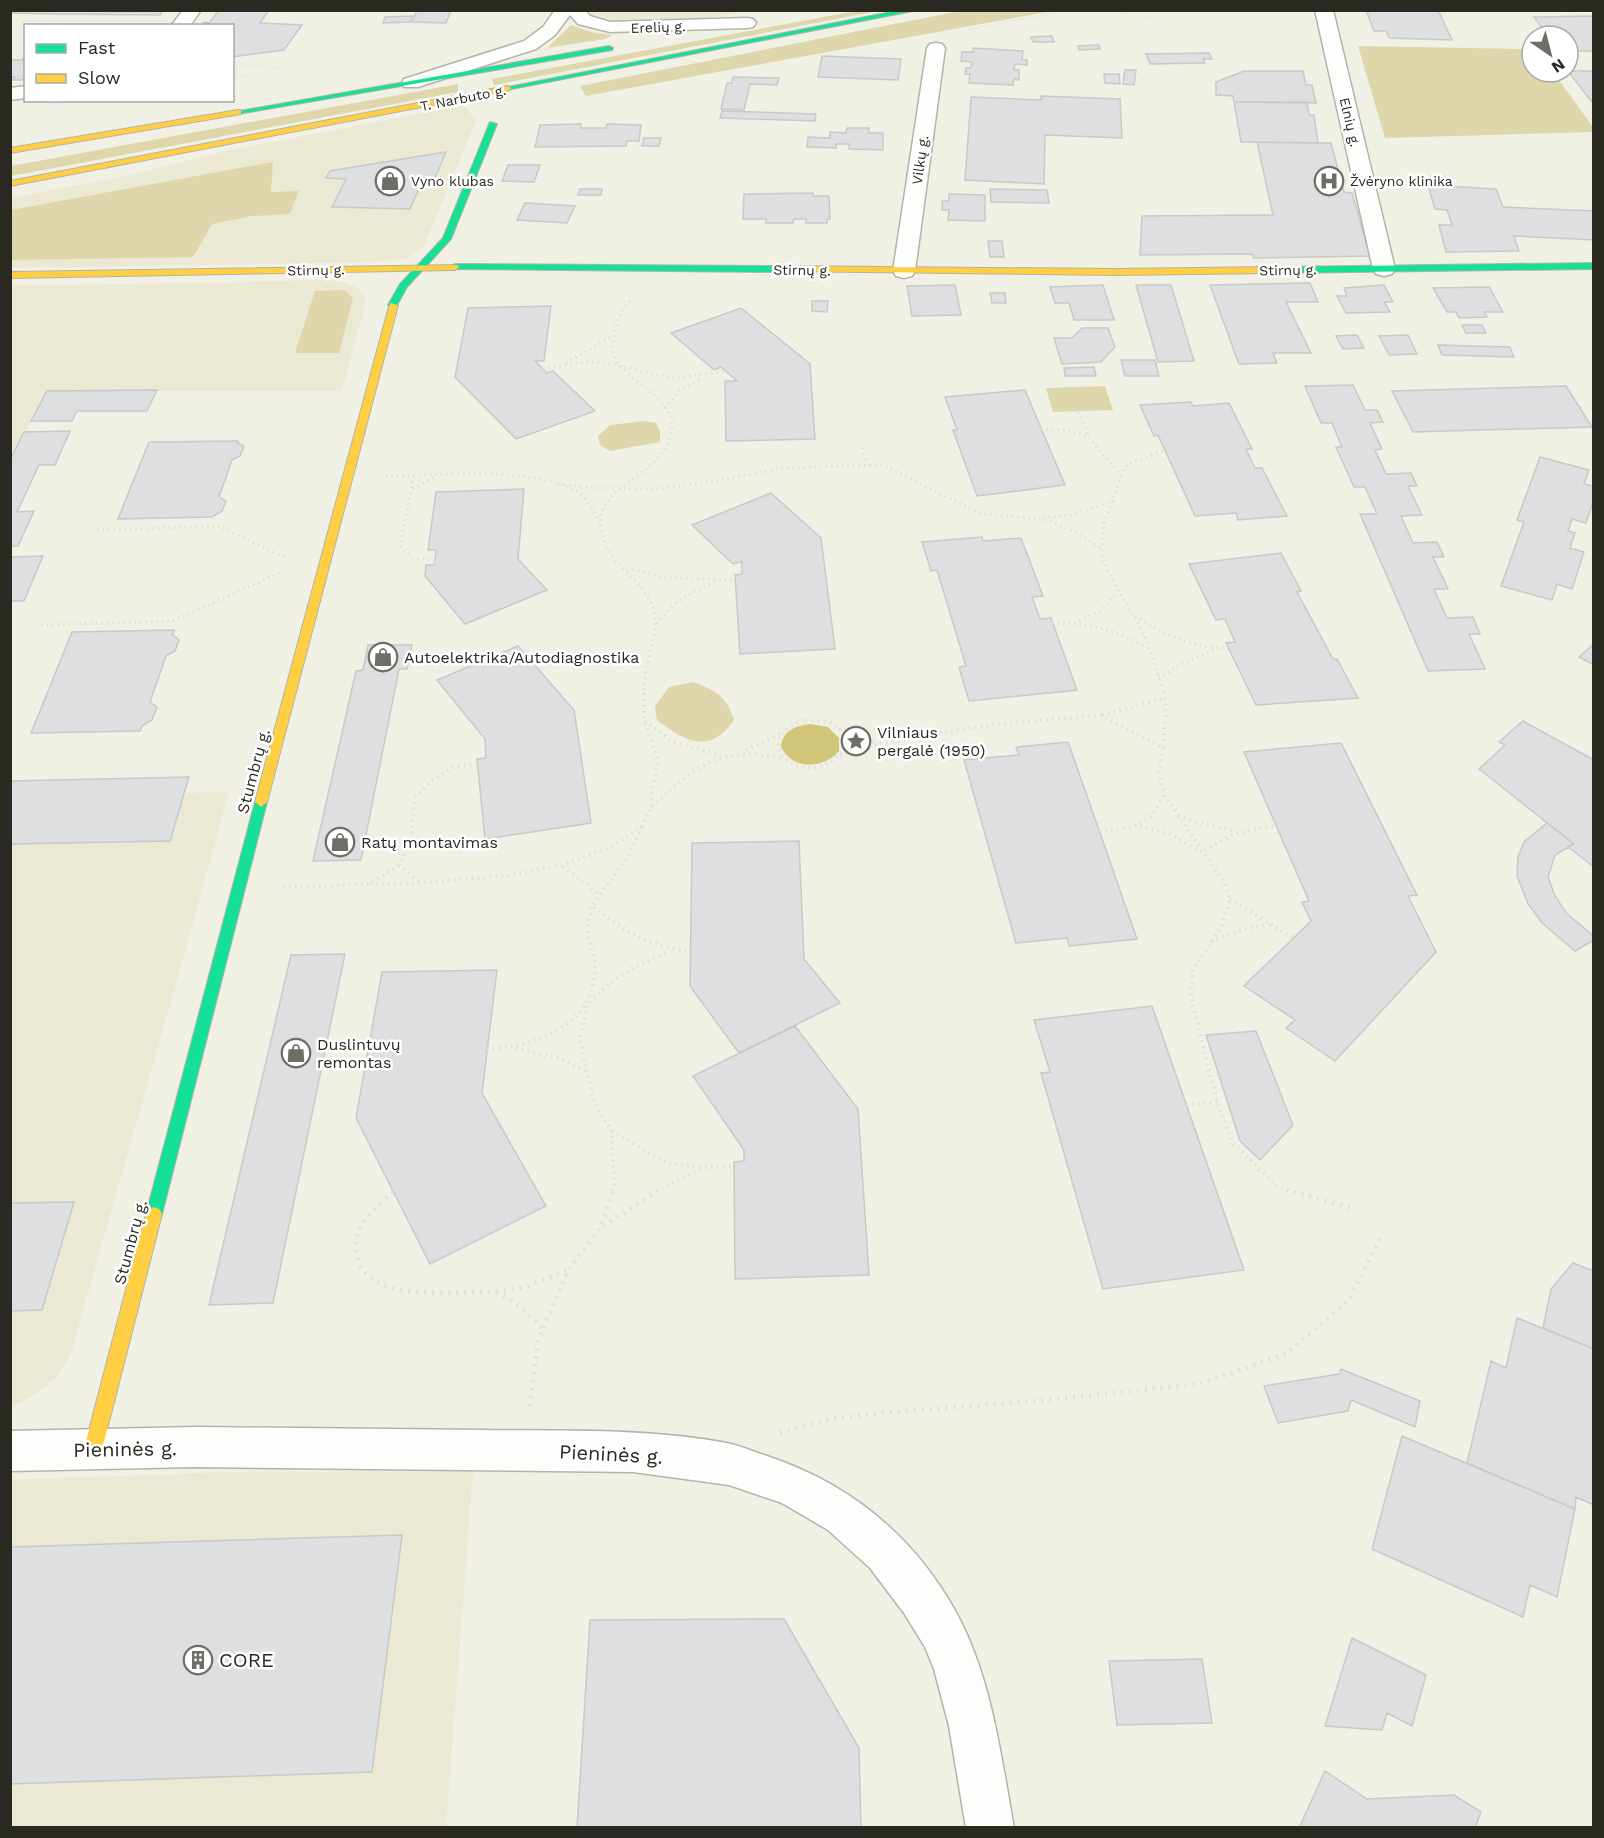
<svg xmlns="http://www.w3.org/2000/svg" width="1604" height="1838" font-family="'Work Sans',sans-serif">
<rect width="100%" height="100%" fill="#f1f0e5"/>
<path fill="#ebe8d4" d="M 584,11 L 750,11 L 679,22 L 621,25 L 598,20 Z
M 464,105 L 476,121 L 424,246 L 406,258 L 379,262 L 11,268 L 10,198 L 120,177 L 236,149 Z
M 329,280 L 347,283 L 359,289 L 367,298 L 342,391 L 47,391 L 11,460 L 11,286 Z
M 189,777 L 184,793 L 229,792 L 186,948 L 70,1357 L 57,1376 L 38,1393 L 11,1407 L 11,781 Z
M 473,1471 L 446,1827 L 11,1827 L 10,1480 L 227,1472 Z"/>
<path fill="#ded7ac" d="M 965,10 L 1053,11 L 586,96 L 580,86 Z
M 856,11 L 878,11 L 494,85 L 492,79 Z
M 571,25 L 591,32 L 612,35 L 605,39 L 547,48 Z
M 1358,46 L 1532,49 L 1532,72 L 1553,72 L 1593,127 L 1593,132 L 1385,138 Z
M 458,84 L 458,92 L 11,176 L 11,166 Z
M 273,162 L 271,192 L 299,191 L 290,214 L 252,216 L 212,224 L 193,257 L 11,260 L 11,210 Z
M 344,290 L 353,298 L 339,353 L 295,353 L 315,291 Z
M 1105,386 L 1113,410 L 1053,412 L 1046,388 Z
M 645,421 L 656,423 L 660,431 L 660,442 L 610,451 L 600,445 L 598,436 L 610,425 Z
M 693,682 C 715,690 727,696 734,720 C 710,755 685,742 657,720 L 655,706 L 669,687 Z"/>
<path fill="#d2c578" d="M 810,724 L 828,727 L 839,738 L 839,751 C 824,769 791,771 781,746 C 783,730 796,726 810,724 Z"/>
<path fill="#dddfe0" stroke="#c8cac7" stroke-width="1.5" d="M 10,10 L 163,10 L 160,15 L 53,14 L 10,13 Z
M 219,10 L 269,10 L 260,23 L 302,25 L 284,50 L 232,57 L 232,26 L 201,26 L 204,22 L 209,23 Z
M 417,10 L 451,10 L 446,23 L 412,22 Z
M 1366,10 L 1438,10 L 1452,40 L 1389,38 L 1386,31 L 1374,31 Z
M 412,16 L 410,22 L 383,23 L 385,17 Z
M 1594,16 L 1594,51 L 1568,51 L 1568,36 L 1548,36 L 1534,17 Z
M 1052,36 L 1054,42 L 1033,42 L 1031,37 Z
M 1099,45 L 1100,49 L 1079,50 L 1078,46 Z
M 973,48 L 1023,51 L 1022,60 L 1027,60 L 1027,65 L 1015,64 L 1014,70 L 1019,70 L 1019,80 L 1014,79 L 1013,85 L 969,83 L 970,74 L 965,74 L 966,68 L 971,68 L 972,62 L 961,61 L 962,52 L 973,52 Z
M 1209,53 L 1212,59 L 1203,59 L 1205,63 L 1150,64 L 1146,54 Z
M 822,56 L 901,59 L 898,80 L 818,77 Z
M 23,58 L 26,58 L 26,80 L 13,80 L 15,77 L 10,77 L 10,60 L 22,60 Z
M 1125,70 L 1136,70 L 1134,85 L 1123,84 Z
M 1244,71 L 1303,71 L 1306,85 L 1312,85 L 1316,103 L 1234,102 L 1233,96 L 1216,95 L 1216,82 Z
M 1568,71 L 1594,71 L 1594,101 L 1591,101 Z
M 1104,74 L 1119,74 L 1120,84 L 1105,83 Z
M 733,77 L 779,78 L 777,85 L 750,84 L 744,110 L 721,109 L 727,83 L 732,83 Z
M 1041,96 L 1120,99 L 1122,138 L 1045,135 L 1044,184 L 965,180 L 971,97 L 1041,100 Z
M 1234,102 L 1307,102 L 1309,115 L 1314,115 L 1318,143 L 1241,142 Z
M 722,111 L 816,114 L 815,121 L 720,118 Z
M 581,124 L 581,128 L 606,128 L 607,124 L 641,125 L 639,141 L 627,141 L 626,146 L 535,147 L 540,125 Z
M 847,128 L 869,128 L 869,133 L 883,133 L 883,150 L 849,149 L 849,144 L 836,144 L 836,148 L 807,147 L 808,137 L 830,138 L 830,132 L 846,133 Z
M 644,138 L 661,138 L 659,146 L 642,146 Z
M 1257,142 L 1331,143 L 1344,192 L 1352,193 L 1370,256 L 1254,258 L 1252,254 L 1140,255 L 1142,216 L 1273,215 Z
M 446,152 L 433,182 L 422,182 L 410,209 L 332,207 L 346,179 L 326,178 L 330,171 Z
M 508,165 L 540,165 L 534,182 L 502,181 Z
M 1428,185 L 1496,189 L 1503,207 L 1594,211 L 1594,240 L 1514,236 L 1519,251 L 1446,252 L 1439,225 L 1452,225 L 1447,210 L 1435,209 Z
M 580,189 L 602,189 L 601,195 L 578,195 Z
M 990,189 L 1047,190 L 1049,203 L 991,202 Z
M 813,193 L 813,196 L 829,196 L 830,219 L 827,219 L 827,223 L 806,223 L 806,219 L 794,219 L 793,223 L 766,223 L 766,219 L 743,219 L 744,194 Z
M 949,194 L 985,195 L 985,221 L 948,220 L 949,210 L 942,210 L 942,201 L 949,201 Z
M 525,203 L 575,206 L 567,223 L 517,220 Z
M 988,241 L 1002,241 L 1004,257 L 990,257 Z
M 1310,283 L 1318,302 L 1286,302 L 1311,353 L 1273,353 L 1277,363 L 1239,364 L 1210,285 Z
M 955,285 L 961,315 L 912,316 L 907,286 Z
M 1103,285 L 1114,320 L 1074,320 L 1069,303 L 1055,303 L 1050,287 Z
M 1136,285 L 1171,285 L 1194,361 L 1158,362 Z
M 1384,285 L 1393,302 L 1384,302 L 1390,312 L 1346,313 L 1337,296 L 1347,296 L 1344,288 Z
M 1489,287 L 1503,312 L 1484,312 L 1487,317 L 1459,318 L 1456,312 L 1447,312 L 1433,288 Z
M 990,293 L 1005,293 L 1006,303 L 992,303 Z
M 812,301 L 828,301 L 827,312 L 812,311 Z
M 551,306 L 544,361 L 535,361 L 547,373 L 553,371 L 595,411 L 516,439 L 455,377 L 468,308 Z
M 741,308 L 810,364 L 815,439 L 726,441 L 725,381 L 737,381 L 721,367 L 714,370 L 671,333 Z
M 1462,325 L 1482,325 L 1486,333 L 1466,333 Z
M 1082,328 L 1108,328 L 1115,347 L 1101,362 L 1062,364 L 1054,338 L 1072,338 Z
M 1357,335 L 1364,348 L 1343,349 L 1336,336 Z
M 1408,335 L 1417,354 L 1389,355 L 1379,336 Z
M 1438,345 L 1510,347 L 1514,357 L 1442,355 Z
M 1121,360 L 1155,360 L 1159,376 L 1125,376 Z
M 1094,367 L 1096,376 L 1065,376 L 1064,368 Z
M 1353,385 L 1365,410 L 1377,410 L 1383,422 L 1370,423 L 1382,449 L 1375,450 L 1386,474 L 1411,473 L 1417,486 L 1408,486 L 1422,515 L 1401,516 L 1413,543 L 1437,542 L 1444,557 L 1433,557 L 1448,589 L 1434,589 L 1447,618 L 1473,617 L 1480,634 L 1469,634 L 1485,669 L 1428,671 L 1360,514 L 1377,514 L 1365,487 L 1354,487 L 1336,447 L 1342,447 L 1332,423 L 1321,423 L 1305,386 Z
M 1566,386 L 1592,427 L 1413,432 L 1392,391 Z
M 157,390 L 147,411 L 77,411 L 72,421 L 31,421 L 47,391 Z
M 1025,390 L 1065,485 L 977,496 L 953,430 L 957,430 L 945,397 Z
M 1191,402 L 1193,406 L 1229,403 L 1252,449 L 1246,449 L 1255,468 L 1262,468 L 1287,516 L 1238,520 L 1236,513 L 1195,516 L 1158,435 L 1154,436 L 1140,405 Z
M 70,431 L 55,465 L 39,465 L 17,512 L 34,511 L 18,546 L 10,546 L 10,460 L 24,432 Z
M 238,441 L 238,443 L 244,446 L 240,456 L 232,460 L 219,497 L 226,501 L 222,511 L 212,517 L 118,519 L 149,442 Z
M 1540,457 L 1589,470 L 1584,484 L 1594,486 L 1594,499 L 1586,523 L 1572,519 L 1568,531 L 1575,533 L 1570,548 L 1584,552 L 1572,589 L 1557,584 L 1552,600 L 1501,586 L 1524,522 L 1517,520 Z
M 524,489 L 518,559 L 547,590 L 465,624 L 425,576 L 426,565 L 434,565 L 435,560 L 436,550 L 428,550 L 436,492 Z
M 771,493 L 821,538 L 835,649 L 740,654 L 735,575 L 742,574 L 742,561 L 733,564 L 692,525 Z
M 982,537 L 983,541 L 1021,538 L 1043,596 L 1032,597 L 1040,619 L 1051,618 L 1077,690 L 969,701 L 959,667 L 966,666 L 937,570 L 931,571 L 922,542 Z
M 1281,553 L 1301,591 L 1297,592 L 1333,659 L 1337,659 L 1358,698 L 1256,705 L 1226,643 L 1235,642 L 1225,619 L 1216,620 L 1189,564 Z
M 43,556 L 24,601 L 10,601 L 10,557 Z
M 174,630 L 173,635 L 179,640 L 175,651 L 166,656 L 150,702 L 157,707 L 152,720 L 142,726 L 140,731 L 31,733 L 72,632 Z
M 1594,644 L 1594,665 L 1579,657 Z
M 368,645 L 412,645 L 407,669 L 399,669 L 361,860 L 313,861 L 356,671 L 363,670 Z
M 518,646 L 574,710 L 591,823 L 485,839 L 477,759 L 486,758 L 485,739 L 437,680 Z
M 1523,721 L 1594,760 L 1594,867 L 1568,847 L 1574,844 L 1479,769 L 1505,745 L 1499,742 Z
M 1068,742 L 1099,830 L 1137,939 L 1069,946 L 1067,938 L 1016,943 L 964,760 L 1019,755 L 1016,747 Z
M 1341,743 L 1417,895 L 1408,896 L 1436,952 L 1335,1061 L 1286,1028 L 1295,1020 L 1244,986 L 1311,921 L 1302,902 L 1309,901 L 1244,752 Z
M 189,777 L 170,841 L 10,844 L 10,781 Z
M 1547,823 L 1574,844 L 1555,855 L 1548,877 L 1555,896 L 1567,914 L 1594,936 L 1594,940 L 1575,951 L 1542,923 L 1528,904 L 1517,876 L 1518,857 L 1524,842 Z
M 799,841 L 804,959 L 840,1003 L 739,1053 L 690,986 L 692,843 Z
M 345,954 L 273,1303 L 209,1305 L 291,955 Z
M 497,970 L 482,1093 L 546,1206 L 430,1264 L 356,1118 L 382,972 Z
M 1152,1006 L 1244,1270 L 1103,1289 L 1041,1073 L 1050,1072 L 1034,1020 Z
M 795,1026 L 858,1109 L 869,1275 L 735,1279 L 734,1162 L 744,1161 L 744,1150 L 693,1076 Z
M 1256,1031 L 1293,1125 L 1260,1160 L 1240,1141 L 1206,1035 Z
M 74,1202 L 42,1310 L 10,1311 L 10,1203 Z
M 1573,1263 L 1594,1271 L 1594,1349 L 1543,1328 L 1551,1289 Z
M 1517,1318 L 1594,1349 L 1594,1505 L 1576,1497 L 1575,1509 L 1467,1463 L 1491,1361 L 1506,1368 Z
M 1341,1369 L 1420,1401 L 1415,1427 L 1351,1400 L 1348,1411 L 1278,1423 L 1264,1386 L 1339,1374 Z
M 1402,1436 L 1575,1509 L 1557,1597 L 1530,1585 L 1523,1617 L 1372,1549 Z
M 402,1535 L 372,1772 L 10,1784 L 10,1547 Z
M 784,1619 L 859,1748 L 861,1828 L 577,1828 L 590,1620 Z
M 1352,1638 L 1426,1675 L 1412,1726 L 1387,1713 L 1382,1730 L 1325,1726 Z
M 1202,1659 L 1212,1723 L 1117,1725 L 1109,1661 Z
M 1325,1771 L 1367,1799 L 1454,1795 L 1481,1812 L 1475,1828 L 1299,1828 Z"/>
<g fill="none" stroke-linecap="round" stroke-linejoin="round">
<g stroke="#b4b3ab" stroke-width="3">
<path id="street" d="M 183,10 L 201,10 L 190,26 L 171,26 Z
M 555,10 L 585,10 L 590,16 L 610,22 L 747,18 L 753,19 L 756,23 L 753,27 L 747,28 L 610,32 L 578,24 L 570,15 L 555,35 L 536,49 L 418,87 L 404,87 L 402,83 L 404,79 L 524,41 L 543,27 Z
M 1315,10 L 1333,10 L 1395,269 L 1392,274 L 1384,276 L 1376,274 L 1373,269 Z
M 936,43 L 942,44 L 945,48 L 915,271 L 912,276 L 904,278 L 896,276 L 893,271 L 927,48 L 930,44 Z
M 26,86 L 26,98 L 10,100 L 10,88 Z
M 195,1427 C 290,1428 385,1429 480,1430 C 562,1431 646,1428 727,1443 C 741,1446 754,1452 767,1456 C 851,1484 914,1536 957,1614 C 992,1680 1001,1756 1014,1828 L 966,1828 L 949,1726 L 934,1669 L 925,1647 L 904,1613 L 870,1568 L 828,1530 L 782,1503 L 729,1485 L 633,1472 L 195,1467 L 10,1471 L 10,1431 Z"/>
</g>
<g stroke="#b4b3ab" stroke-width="2">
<path id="fast" d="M 901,10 L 918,10 L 507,90 L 503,88 Z
M 609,46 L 613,48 L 612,50 L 238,114 L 234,112 Z
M 490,122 L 497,124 L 451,239 L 407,287 L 396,307 L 390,307 L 388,305 L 400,284 L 443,238 Z
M 1594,263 L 1594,269 L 1278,273 L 1273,270 L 1278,267 Z
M 455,264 L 776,266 L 781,269 L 776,272 L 452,269 L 451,267 Z
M 261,797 L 267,802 L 162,1214 L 159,1219 L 154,1221 L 149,1219 L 146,1214 L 255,802 Z"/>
</g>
<g stroke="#b4b3ab" stroke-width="2">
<path id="slow" d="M 507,86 L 511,88 L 510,90 L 10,186 L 10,181 Z
M 238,110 L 241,110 L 241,114 L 10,153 L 10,148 Z
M 458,265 L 459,267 L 455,270 L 10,278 L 10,272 Z
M 776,266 L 1116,269 L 1278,267 L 1283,270 L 1278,273 L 1116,275 L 773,271 L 771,269 Z
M 390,303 L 398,305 L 267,802 L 261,807 L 255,802 Z
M 154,1207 L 159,1209 L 162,1214 L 102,1449 L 99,1455 L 93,1457 L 87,1455 L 84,1449 L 146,1214 L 149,1209 Z"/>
</g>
<path stroke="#e0dfdc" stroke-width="2" stroke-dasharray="1 3" stroke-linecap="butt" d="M 1108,10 L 1165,20
M 964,30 L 1072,10
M 232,65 L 248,64 L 285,70
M 232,77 L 250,75
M 50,104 L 74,100"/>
<path stroke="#e0dfdc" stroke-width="3" stroke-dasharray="1.5 4" stroke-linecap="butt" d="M 630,301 C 621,311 617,320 614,333 C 613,342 611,351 616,360 C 624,377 671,398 672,424 C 672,472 609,478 600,518 C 599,522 601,526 602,531 C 604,536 605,543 607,548 C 617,567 638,579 648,597 C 666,626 644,658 644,690
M 566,363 L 614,335
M 543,369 L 586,362 L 605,363 L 673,378 L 725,371
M 665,408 L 680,390 L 702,378
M 1079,412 L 1088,435
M 1041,429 L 1064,430 L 1088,436 L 1121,476 L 1103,527 L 1102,556 L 1109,574 L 1144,634 L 1163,690
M 862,448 L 867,464
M 386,476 C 438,475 531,466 577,491 C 587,498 593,510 599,520
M 414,476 L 400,546 L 412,558 L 435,560
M 1121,476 L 1129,463 L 1165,450
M 558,484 L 596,488 L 656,489 L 721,480 L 782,468 L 883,465 L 979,513 L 1046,520 L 1069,529 L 1101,548
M 413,489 L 435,477
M 1043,518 L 1072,515 L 1113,501
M 97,530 L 219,526 L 284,557
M 627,568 L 667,578 L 735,580
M 1135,616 C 1164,634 1193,649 1228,648
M 1079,621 L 1102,610 L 1118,591
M 1052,623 C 1087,622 1116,631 1147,647
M 657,624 C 672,602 691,592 715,582
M 41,625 L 173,621 L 281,572
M 1159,679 L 1179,665 L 1214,650"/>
<path stroke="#e0dfdc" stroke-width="4" stroke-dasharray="1.5 4.5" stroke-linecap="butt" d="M 1102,715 L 1165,698
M 806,720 L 830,723 L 842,731 C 845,742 845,749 836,757 C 801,790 745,739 806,720 Z
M 645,721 L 671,741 L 721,755
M 839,728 L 879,744
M 1163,748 L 1159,774 L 1165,796 L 1224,882 L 1230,899 L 1222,925 L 1193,970 L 1191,997 L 1217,1102 L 1233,1143 L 1279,1188 L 1291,1191
M 746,750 L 780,734
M 840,756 L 880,744 L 989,725 L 1101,715 L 1163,748 L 1166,709 L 1163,688
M 652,807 C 697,764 721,745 785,759
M 1178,817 L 1235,831
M 642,827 L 630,853 L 592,906 C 622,929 651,948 690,951
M 1140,827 L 1171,834 L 1202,853 C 1225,835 1247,829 1276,826
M 1099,830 C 1134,829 1146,829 1164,796
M 399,865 L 419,882
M 563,866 L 599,894
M 370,884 L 419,883 L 511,875 L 562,865 L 611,847 L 642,826 L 652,808 L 651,796 L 658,761 L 644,719 L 644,688
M 283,887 L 370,884 L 399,865 L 410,843 L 415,798 L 431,781 L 453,767 L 478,764
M 1230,899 L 1293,938
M 1211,941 L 1248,928 L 1270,924
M 516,1048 L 558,1058 L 588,1072
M 487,1049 C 535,1046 593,1027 595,970 C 595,956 588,943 588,929 C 588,921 591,913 592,906
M 1186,1104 L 1217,1102
M 612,1131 L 666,1163 L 706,1167 L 735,1166
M 612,1191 L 614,1185 L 612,1130 L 594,1104 L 580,1039 L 587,1005 L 611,983 L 634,967 L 670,951
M 656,1191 L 705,1167"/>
<path stroke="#e0dfdc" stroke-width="4.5" stroke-dasharray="2 6" stroke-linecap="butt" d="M 1286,1190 L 1356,1209
M 393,1192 C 375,1208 349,1229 357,1257 C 367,1296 427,1293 459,1293 C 471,1293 484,1290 496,1293 C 515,1298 529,1316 543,1329
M 603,1226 L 659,1190
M 496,1292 L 529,1286 L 568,1270
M 530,1406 L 538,1341 L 568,1270 L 601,1227 L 613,1190
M 780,1433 L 833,1419 L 880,1413 L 1047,1400 L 1198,1384 L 1286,1354 L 1348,1301 L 1381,1237"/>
<use href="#street" fill="#fdfdfb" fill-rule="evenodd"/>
<use href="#fast" fill="#16e098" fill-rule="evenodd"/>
<use href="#slow" fill="#ffcf43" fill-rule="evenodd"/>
</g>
<defs>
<g id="shop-ring" transform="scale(1.5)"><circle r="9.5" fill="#fff" stroke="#6f6e66" stroke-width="1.5"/><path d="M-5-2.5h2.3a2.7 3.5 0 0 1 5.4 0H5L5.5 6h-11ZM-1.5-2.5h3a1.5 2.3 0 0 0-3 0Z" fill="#6f6e66"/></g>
<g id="hospital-ring" transform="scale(1.5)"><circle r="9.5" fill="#fff" stroke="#6f6e66" stroke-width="1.5"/><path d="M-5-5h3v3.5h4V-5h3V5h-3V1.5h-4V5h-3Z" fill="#6f6e66"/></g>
<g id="sight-ring" transform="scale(1.5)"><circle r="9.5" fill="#fff" stroke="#6f6e66" stroke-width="1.5"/><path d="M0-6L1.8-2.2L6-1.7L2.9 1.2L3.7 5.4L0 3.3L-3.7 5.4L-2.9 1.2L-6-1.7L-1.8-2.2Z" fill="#6f6e66"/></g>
<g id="building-ring" transform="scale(1.5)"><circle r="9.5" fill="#fff" stroke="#6f6e66" stroke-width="1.5"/><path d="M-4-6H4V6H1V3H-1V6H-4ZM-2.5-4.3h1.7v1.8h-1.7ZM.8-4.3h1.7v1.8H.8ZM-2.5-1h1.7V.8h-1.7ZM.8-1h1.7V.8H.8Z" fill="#6f6e66"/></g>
</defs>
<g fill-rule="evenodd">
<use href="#shop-ring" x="390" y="181"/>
<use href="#hospital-ring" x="1329" y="181"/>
<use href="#shop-ring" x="383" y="657"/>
<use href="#sight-ring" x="856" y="741"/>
<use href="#shop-ring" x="340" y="842"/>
<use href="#shop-ring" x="296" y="1053"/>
<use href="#building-ring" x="198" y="1660"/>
</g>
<g text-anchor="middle" stroke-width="5" stroke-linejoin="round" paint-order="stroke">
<g font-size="14" fill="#292821" stroke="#fff">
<text transform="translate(658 27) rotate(-2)" y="5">Erelių g.</text>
<text transform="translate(463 98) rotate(-11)" y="5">T. Narbuto g.</text>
<text transform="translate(1350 122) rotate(77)" y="5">Elnių g.</text>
<text transform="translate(920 160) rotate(-82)" y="5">Vilkų g.</text>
<text transform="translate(316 270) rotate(-1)" y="5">Stirnų g.</text>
<text transform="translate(802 270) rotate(1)" y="5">Stirnų g.</text>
<text transform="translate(1288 270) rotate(-1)" y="5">Stirnų g.</text>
</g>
<g font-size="14" fill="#292821" stroke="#fff" text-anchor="start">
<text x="411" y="186">Vyno klubas</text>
<text x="1350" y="186">Žvėryno klinika</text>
</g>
<g font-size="16" fill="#292821" stroke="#fff" text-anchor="start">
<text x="404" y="663">Autoelektrika/Autodiagnostika</text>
<text x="877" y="738">Vilniaus<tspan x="877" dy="18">pergalė (1950)</tspan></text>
<text x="361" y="848">Ratų montavimas</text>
<text x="317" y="1050">Duslintuvų<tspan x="317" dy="18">remontas</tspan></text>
</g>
<g font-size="16" fill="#292821" stroke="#fff">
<text transform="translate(253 771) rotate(-75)" y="6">Stumbrų g.</text>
<text transform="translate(130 1242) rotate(-75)" y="6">Stumbrų g.</text>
</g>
<g font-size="20" fill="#292821" stroke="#fff">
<text transform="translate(125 1449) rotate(-1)" y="7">Pieninės g.</text>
<text transform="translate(611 1454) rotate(3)" y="7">Pieninės g.</text>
</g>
<g font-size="20" fill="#292821" stroke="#fff" text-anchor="start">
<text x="219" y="1667">CORE</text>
</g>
</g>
<rect width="1604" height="1838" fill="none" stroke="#292821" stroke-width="24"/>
<rect x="24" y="24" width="210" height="78" fill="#ffffff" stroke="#a9a9a6" stroke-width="1.5"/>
<rect x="36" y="44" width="30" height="9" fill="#16e098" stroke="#a9a9a6" stroke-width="1.5"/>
<text x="78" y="54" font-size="18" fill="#292821">Fast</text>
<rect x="36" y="74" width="30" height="9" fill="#ffcf43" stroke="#a9a9a6" stroke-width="1.5"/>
<text x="78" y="84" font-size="18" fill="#292821">Slow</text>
<g transform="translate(1550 54) rotate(145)"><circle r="28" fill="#ffffff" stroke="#a9a9a6" stroke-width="1.5"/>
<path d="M0-4.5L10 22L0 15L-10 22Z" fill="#6f6e66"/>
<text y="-9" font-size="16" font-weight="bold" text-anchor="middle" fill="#292821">N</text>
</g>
</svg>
